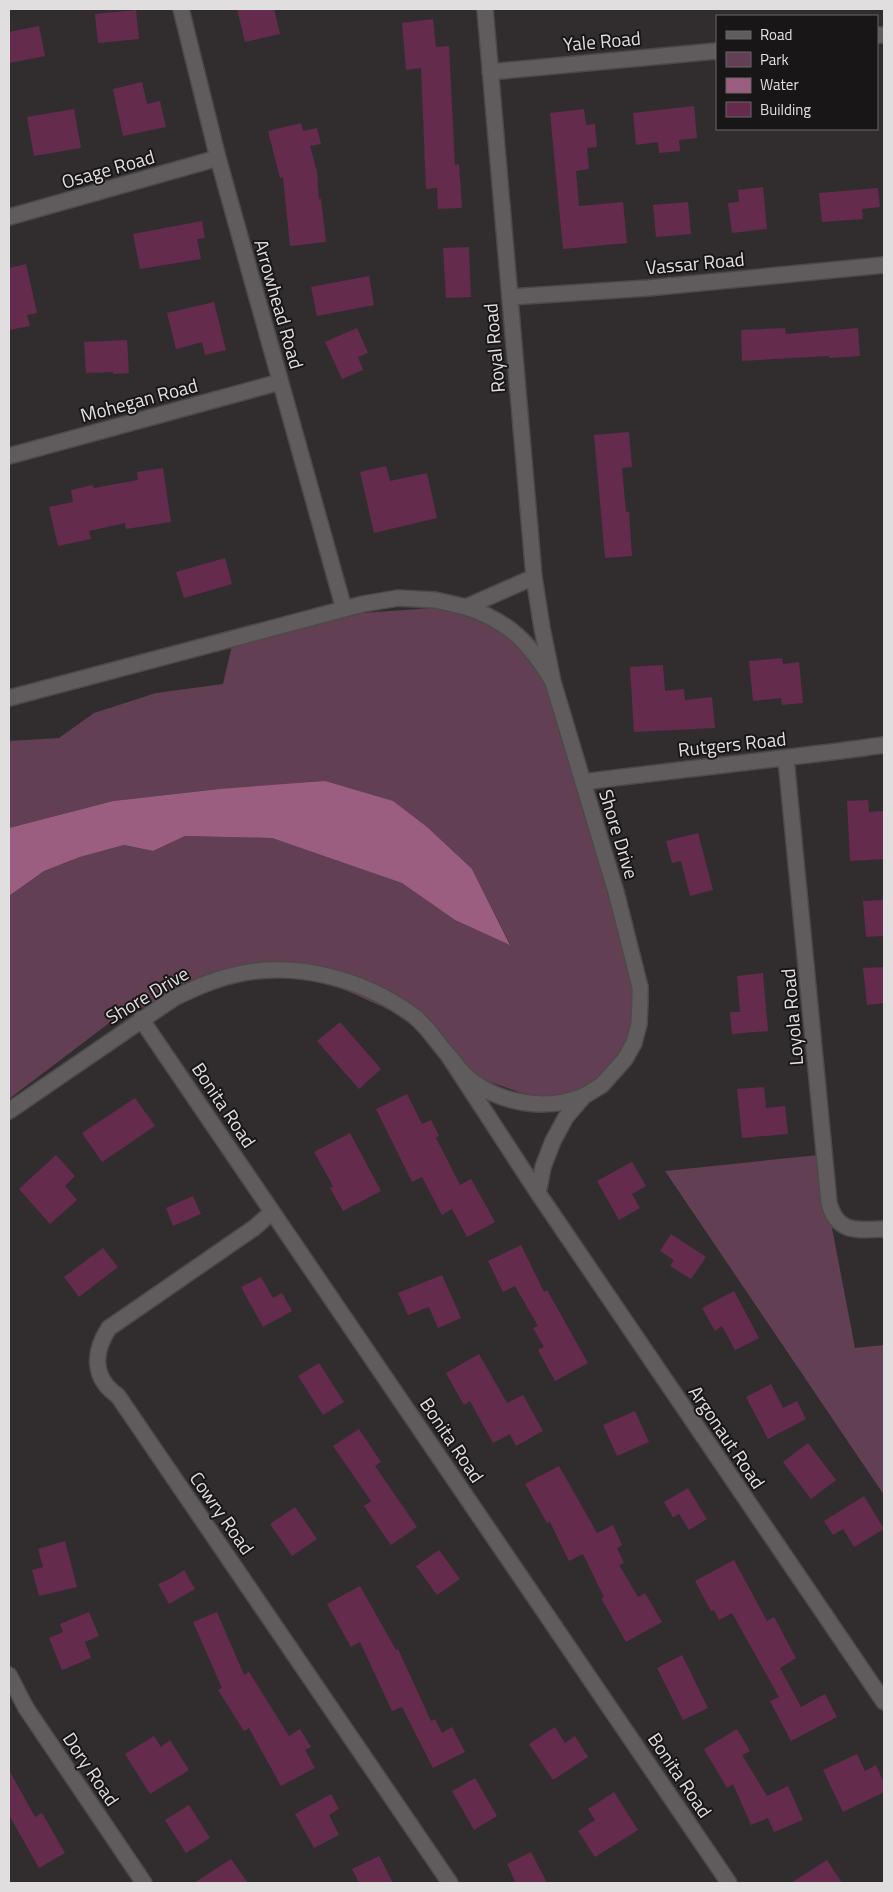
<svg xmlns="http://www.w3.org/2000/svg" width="893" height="1892" font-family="'Titillium Web',sans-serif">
<rect width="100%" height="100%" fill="#312d2f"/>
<path fill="#623f52" d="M 461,606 L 540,653 L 641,1013 L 616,1068 L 577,1093 L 536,1098 L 479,1078 L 434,1030 L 287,964 L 121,1014 L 9,1099 L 9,896 L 44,871 L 80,857 L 124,845 L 153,851 L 185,836 L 272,838 L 403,883 L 455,920 L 510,944 L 472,869 L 219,789 L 113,801 L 9,828 L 9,741 L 59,738 L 94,713 L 156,693 L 223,684 L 234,637 L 305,617 Z
M 818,1155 L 855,1348 L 884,1345 L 884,1495 L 665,1171 Z"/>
<path fill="#9b5d80" d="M 325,781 L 393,801 L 427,827 L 472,869 L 510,945 L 455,920 L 402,883 L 272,838 L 185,836 L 153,851 L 124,845 L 80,857 L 44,871 L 9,896 L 9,828 L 113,801 L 219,789 Z"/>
<path fill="#642b4d" d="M 237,9 L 274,9 L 280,34 L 245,42 Z
M 136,10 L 139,39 L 98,43 L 95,14 Z
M 433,19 L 436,47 L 449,46 L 455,165 L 459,164 L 462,208 L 438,209 L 437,188 L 426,189 L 421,68 L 406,70 L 402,23 Z
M 39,26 L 45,56 L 9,63 L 9,32 Z
M 142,82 L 147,104 L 160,101 L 166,127 L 123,136 L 113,89 Z
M 694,106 L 697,138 L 679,140 L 680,151 L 659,153 L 658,142 L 636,145 L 633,113 Z
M 74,109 L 81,148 L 34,156 L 27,117 Z
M 584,109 L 586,125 L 595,124 L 597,147 L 587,148 L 589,169 L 576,171 L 579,206 L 623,202 L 627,243 L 563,249 L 550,113 Z
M 301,123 L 303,131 L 317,128 L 321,144 L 310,146 L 317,172 L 319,199 L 321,199 L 326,242 L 290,246 L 283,177 L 280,178 L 268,131 Z
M 763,187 L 767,229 L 732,233 L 728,203 L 739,202 L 738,190 Z
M 878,188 L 880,207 L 862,209 L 863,219 L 822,222 L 819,193 Z
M 688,202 L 691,234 L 656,237 L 653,205 Z
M 202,221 L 205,238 L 197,239 L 201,259 L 140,269 L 133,234 Z
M 469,247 L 471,297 L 446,298 L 443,248 Z
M 26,264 L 37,313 L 27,315 L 30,326 L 9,330 L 9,268 Z
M 369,276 L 374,305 L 317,316 L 311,287 Z
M 214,302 L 226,350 L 205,355 L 202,342 L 176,349 L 167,313 Z
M 357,328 L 368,353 L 358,357 L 363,370 L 342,379 L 325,342 Z
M 785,328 L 786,334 L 858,328 L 860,356 L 829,358 L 829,356 L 810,357 L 742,361 L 741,330 Z
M 127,340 L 129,373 L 113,374 L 113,372 L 86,373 L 84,342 Z
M 629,432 L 632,467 L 622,468 L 626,512 L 629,512 L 632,556 L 605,558 L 594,435 Z
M 386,466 L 390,481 L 427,473 L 437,518 L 374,533 L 360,472 Z
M 163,468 L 171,522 L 126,529 L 125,523 L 89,531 L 91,539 L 58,546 L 49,507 L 73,502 L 71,490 L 93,485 L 94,488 L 138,480 L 137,472 Z
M 225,558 L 232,584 L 184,598 L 176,572 Z
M 782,658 L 783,664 L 799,662 L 803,703 L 782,705 L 781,698 L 753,701 L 749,661 Z
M 663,665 L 665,691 L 684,689 L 685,700 L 712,697 L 715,728 L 634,732 L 630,667 Z
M 868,800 L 869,812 L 883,811 L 884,859 L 850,861 L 847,801 Z
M 698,833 L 713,890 L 690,896 L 681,861 L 672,863 L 666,841 Z
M 884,900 L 884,936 L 866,937 L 863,901 Z
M 884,967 L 884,1003 L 867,1005 L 863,968 Z
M 763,973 L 768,1031 L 732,1034 L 730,1012 L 740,1012 L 737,976 Z
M 340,1022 L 381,1069 L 359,1089 L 317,1041 Z
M 764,1087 L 766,1108 L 785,1106 L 788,1134 L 742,1138 L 737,1089 Z
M 407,1094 L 422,1124 L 431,1120 L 439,1136 L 436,1138 L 460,1185 L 471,1179 L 495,1222 L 467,1237 L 452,1209 L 442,1215 L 422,1177 L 412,1182 L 376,1109 Z
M 135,1098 L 155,1126 L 102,1162 L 82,1133 Z
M 350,1133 L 381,1191 L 343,1211 L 330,1188 L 333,1186 L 314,1152 Z
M 56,1155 L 75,1176 L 65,1186 L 77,1200 L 50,1224 L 19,1189 Z
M 632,1162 L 646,1186 L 632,1194 L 640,1208 L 619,1220 L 597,1181 Z
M 193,1196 L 201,1214 L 173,1226 L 166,1208 Z
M 671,1234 L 706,1257 L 691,1279 L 670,1266 L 674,1260 L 660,1251 Z
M 521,1245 L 544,1292 L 547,1290 L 588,1363 L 555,1381 L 538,1350 L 544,1347 L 533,1328 L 538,1326 L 515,1286 L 503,1292 L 488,1261 Z
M 103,1248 L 118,1267 L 79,1297 L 64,1277 Z
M 442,1275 L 461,1318 L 438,1328 L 429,1307 L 408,1315 L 398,1293 Z
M 261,1277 L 273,1298 L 282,1293 L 292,1311 L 263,1327 L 241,1287 Z
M 734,1291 L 759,1338 L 735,1350 L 722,1326 L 715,1331 L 702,1308 Z
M 479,1354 L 507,1403 L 523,1395 L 543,1431 L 516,1446 L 510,1434 L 493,1443 L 470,1401 L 464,1405 L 446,1373 Z
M 319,1363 L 344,1402 L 323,1415 L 298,1376 Z
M 771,1384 L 783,1408 L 797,1401 L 806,1419 L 768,1439 L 746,1397 Z
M 635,1411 L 649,1442 L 617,1456 L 603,1425 Z
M 359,1429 L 381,1462 L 375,1466 L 417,1527 L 391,1545 L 364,1506 L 371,1501 L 333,1446 Z
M 808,1443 L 836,1480 L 811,1499 L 783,1462 Z
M 559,1466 L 597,1533 L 613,1525 L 622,1545 L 617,1548 L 624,1563 L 619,1565 L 638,1597 L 645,1593 L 662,1622 L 626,1642 L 601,1598 L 604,1597 L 583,1554 L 569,1561 L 550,1522 L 547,1523 L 525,1484 Z
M 688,1488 L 707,1519 L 689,1530 L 679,1514 L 673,1517 L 664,1502 Z
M 864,1496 L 884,1529 L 854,1547 L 843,1529 L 833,1535 L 824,1521 Z
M 295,1507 L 317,1539 L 292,1556 L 270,1524 Z
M 65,1541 L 77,1587 L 39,1596 L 32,1570 L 43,1567 L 38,1549 Z
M 439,1550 L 460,1579 L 437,1595 L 416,1566 Z
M 734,1560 L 767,1621 L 774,1617 L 796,1658 L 780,1668 L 801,1707 L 825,1694 L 837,1717 L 791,1741 L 770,1701 L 779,1697 L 732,1613 L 719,1620 L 714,1610 L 711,1611 L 695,1581 Z
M 184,1570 L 195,1589 L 169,1604 L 158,1584 L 172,1578 Z
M 360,1586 L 396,1650 L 398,1649 L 431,1721 L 435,1719 L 442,1733 L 452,1727 L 465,1752 L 433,1768 L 402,1707 L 392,1711 L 360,1642 L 351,1647 L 327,1604 Z
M 89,1612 L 99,1636 L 85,1642 L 91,1658 L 62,1670 L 49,1638 L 63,1632 L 60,1624 Z
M 217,1612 L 244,1675 L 249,1672 L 289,1736 L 300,1729 L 311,1747 L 305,1750 L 315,1768 L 281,1786 L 249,1728 L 244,1731 L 218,1690 L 222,1688 L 193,1622 Z
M 682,1655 L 708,1708 L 683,1720 L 657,1668 Z
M 555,1727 L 565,1743 L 575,1736 L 588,1757 L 553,1780 L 529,1744 Z
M 737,1729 L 750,1751 L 742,1755 L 767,1796 L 788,1786 L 803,1820 L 774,1832 L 768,1818 L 751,1825 L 733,1784 L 727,1788 L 704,1749 Z
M 154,1736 L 161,1747 L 170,1740 L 189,1770 L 150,1794 L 125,1754 Z
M 857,1754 L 865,1771 L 876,1765 L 884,1783 L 884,1792 L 843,1812 L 823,1770 Z
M 9,1770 L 35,1817 L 42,1813 L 65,1853 L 39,1868 L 9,1815 Z
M 475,1778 L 497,1816 L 474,1830 L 452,1791 Z
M 614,1792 L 638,1830 L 595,1857 L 578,1831 L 595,1820 L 588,1809 Z
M 331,1794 L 339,1809 L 329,1815 L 339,1835 L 314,1848 L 295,1814 Z
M 189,1805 L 210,1838 L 186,1853 L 165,1820 Z
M 531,1852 L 547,1883 L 516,1883 L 507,1864 Z
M 379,1856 L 393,1883 L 359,1883 L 352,1869 Z
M 231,1859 L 248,1883 L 194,1883 Z
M 827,1860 L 842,1883 L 791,1883 Z"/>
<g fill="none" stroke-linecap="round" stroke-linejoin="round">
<g stroke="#4d494b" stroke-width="18">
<path id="street" d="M 181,9 L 218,158 L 344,609
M 485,9 L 534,577 L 542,628 L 553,682
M 877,35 L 884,35
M 490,72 L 717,51
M 9,217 L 218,158
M 510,297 L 648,288 L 884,265
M 9,456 L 280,382
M 466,607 C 510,622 530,643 553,682 L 616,892 L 640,987 L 640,1001 L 639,1024 L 634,1043 L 625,1059 L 602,1085 L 584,1096 L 566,1117 L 553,1141 L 543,1167 L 538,1193
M 9,698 L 363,604 L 398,598 L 435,600 L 466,607 L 534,577
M 786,759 L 829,1203 C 837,1234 858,1230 884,1229
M 583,782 C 683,769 784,759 884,745
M 141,1019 L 729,1883
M 448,1055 L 538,1193 L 884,1702
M 9,1111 L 174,998 C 193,989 212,980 234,975 C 295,960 364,979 414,1016 C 428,1027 437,1043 449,1056 C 456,1064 463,1075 472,1081 C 503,1104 547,1111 584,1096
M 272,1212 L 254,1228 L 109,1328 C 93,1352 92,1378 118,1396 L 450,1883
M 9,1675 L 26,1708 L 144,1883"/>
</g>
<use href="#street" stroke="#605c5e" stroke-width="15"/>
</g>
<g text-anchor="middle" stroke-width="4" stroke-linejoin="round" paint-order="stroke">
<g font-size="19" fill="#e0dedf" stroke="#181617">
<text transform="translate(602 41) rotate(-5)" y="7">Yale Road</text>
<text transform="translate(108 169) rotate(-16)" y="7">Osage Road</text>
<text transform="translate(695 263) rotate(-5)" y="7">Vassar Road</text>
<text transform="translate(279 304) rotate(74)" y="7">Arrowhead Road</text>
<text transform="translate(494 348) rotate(-95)" y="7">Royal Road</text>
<text transform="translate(139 400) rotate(-15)" y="7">Mohegan Road</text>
<text transform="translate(732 744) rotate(-6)" y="7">Rutgers Road</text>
<text transform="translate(619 834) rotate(73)" y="7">Shore Drive</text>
<text transform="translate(147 995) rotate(-31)" y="7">Shore Drive</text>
<text transform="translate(792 1017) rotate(-95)" y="7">Loyola Road</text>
<text transform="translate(224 1105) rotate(56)" y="7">Bonita Road</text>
<text transform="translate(727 1437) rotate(56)" y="7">Argonaut Road</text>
<text transform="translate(452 1440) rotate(56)" y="7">Bonita Road</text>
<text transform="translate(222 1513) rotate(55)" y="7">Cowry Road</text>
<text transform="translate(91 1769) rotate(56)" y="7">Dory Road</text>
<text transform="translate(680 1775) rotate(56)" y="7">Bonita Road</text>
</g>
</g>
<rect width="893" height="1892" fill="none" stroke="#e0dedf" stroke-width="20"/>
<rect x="716" y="15" width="162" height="115" fill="#181617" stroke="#686667"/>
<rect x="726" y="31" width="25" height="8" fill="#605c5e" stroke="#686667"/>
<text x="760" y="40" font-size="15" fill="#e0dedf">Road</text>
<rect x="726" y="52" width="25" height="15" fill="#623f52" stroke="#686667"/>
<text x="760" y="65" font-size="15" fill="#e0dedf">Park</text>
<rect x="726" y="78" width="25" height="15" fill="#9b5d80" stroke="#686667"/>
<text x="760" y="90" font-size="15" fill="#e0dedf">Water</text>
<rect x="726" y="102" width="25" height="15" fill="#642b4d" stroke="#686667"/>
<text x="760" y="115" font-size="15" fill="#e0dedf">Building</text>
</svg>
